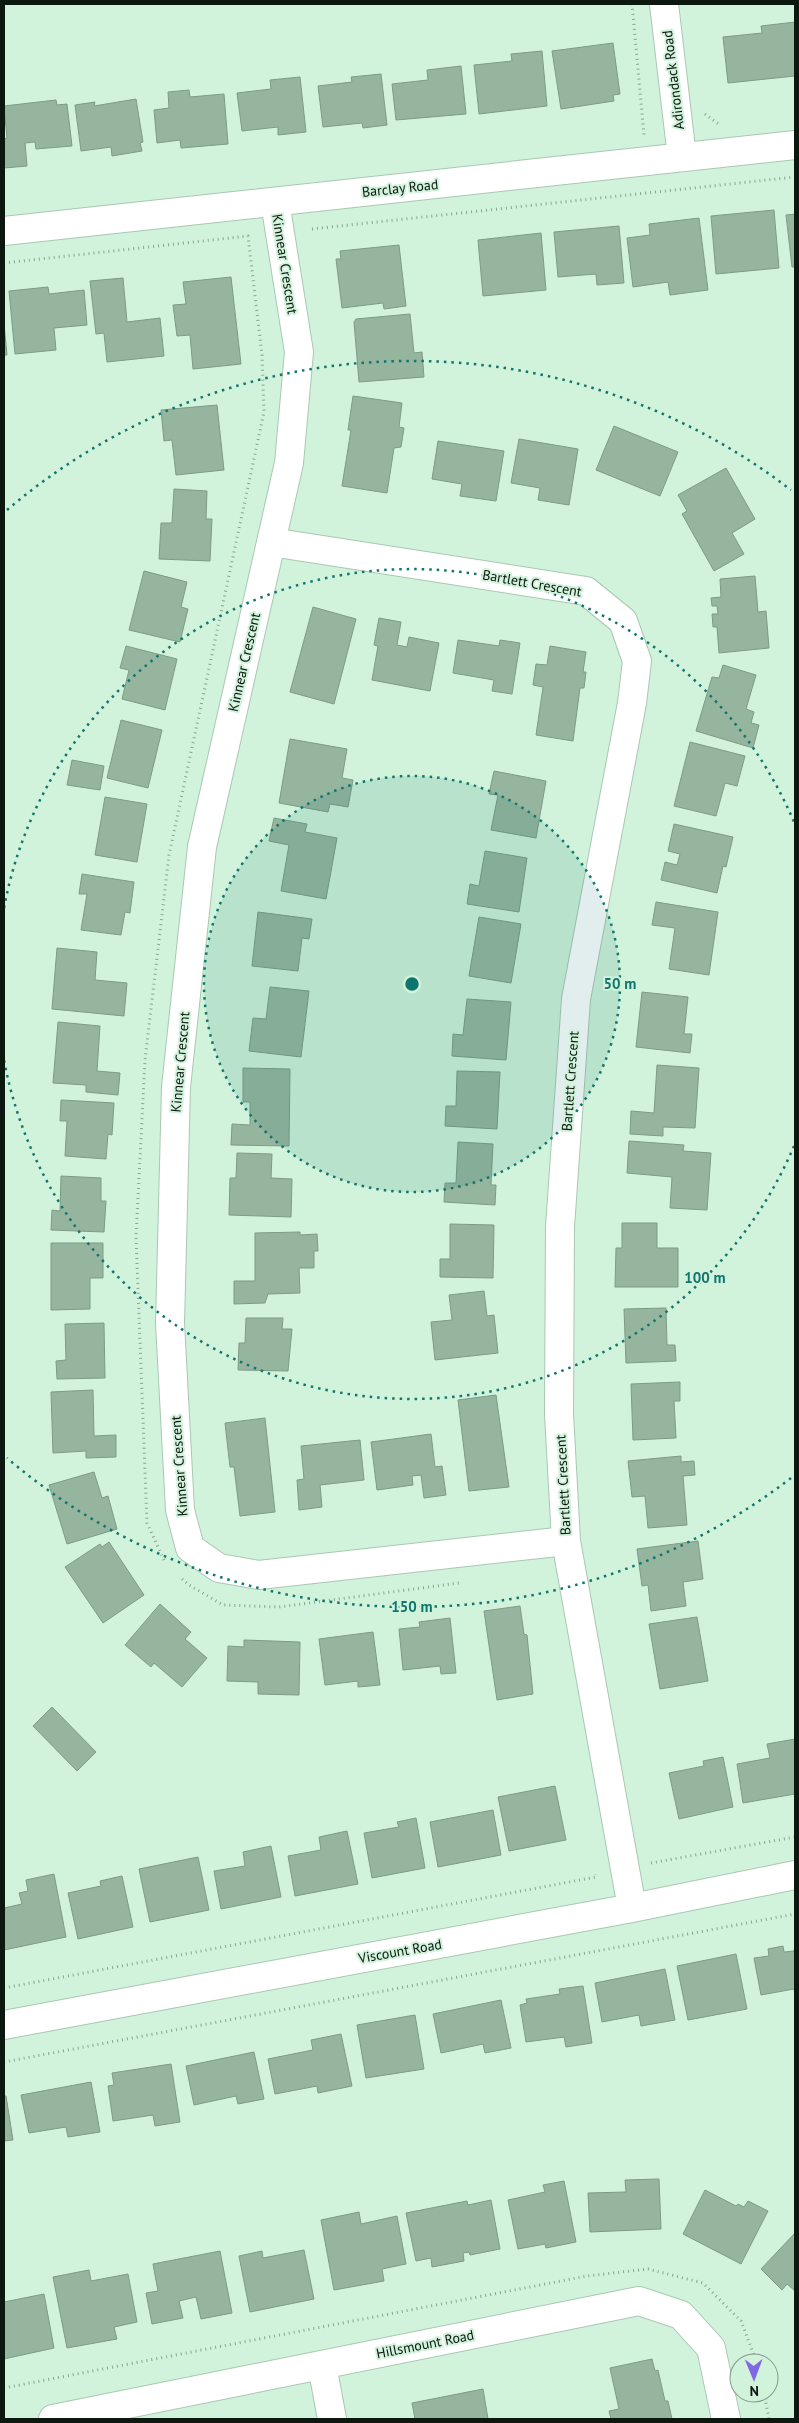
<svg xmlns="http://www.w3.org/2000/svg" width="799" height="2423" font-family="'PT Sans',sans-serif">
<rect width="100%" height="100%" fill="#d1f2db"/>
<path fill="#96b59f" stroke="#7d9b86" d="M 795,22 L 795,76 L 728,83 L 723,37 L 762,33 L 761,26 Z
M 613,43 L 620,94 L 613,95 L 614,101 L 561,109 L 552,51 Z
M 542,51 L 547,106 L 479,114 L 474,65 L 512,61 L 511,54 Z
M 461,66 L 466,114 L 396,120 L 392,84 L 428,80 L 427,70 Z
M 381,74 L 387,125 L 363,128 L 362,123 L 323,127 L 318,86 L 352,82 L 351,77 Z
M 300,77 L 306,132 L 278,135 L 278,127 L 242,131 L 237,93 L 271,89 L 270,80 Z
M 189,90 L 190,97 L 224,94 L 228,144 L 181,148 L 180,140 L 157,143 L 154,110 L 169,108 L 168,92 Z
M 136,99 L 143,142 L 140,143 L 142,151 L 112,156 L 111,147 L 81,151 L 75,105 L 95,102 L 94,106 Z
M 56,100 L 57,105 L 67,104 L 72,146 L 36,149 L 35,142 L 25,143 L 27,166 L 4,168 L 4,139 L 7,138 L 4,106 Z
M 774,210 L 779,268 L 716,274 L 711,216 Z
M 795,214 L 795,267 L 792,267 L 786,215 Z
M 699,218 L 708,290 L 670,295 L 668,282 L 633,287 L 627,238 L 650,235 L 649,224 Z
M 619,226 L 624,283 L 597,285 L 596,274 L 558,277 L 554,232 Z
M 541,233 L 546,290 L 483,296 L 478,240 Z
M 399,245 L 406,306 L 384,309 L 383,303 L 342,308 L 336,259 L 341,259 L 340,251 Z
M 231,277 L 241,364 L 193,369 L 190,335 L 177,336 L 173,305 L 186,304 L 183,282 Z
M 123,278 L 127,322 L 160,318 L 164,356 L 107,362 L 104,333 L 96,334 L 90,281 Z
M 48,287 L 49,294 L 84,290 L 87,325 L 54,328 L 56,350 L 15,354 L 9,291 Z
M 410,314 L 414,353 L 422,352 L 424,377 L 359,382 L 354,322 L 356,319 Z
M 4,324 L 7,355 L 4,355 Z
M 353,396 L 402,403 L 399,427 L 404,428 L 401,447 L 394,448 L 387,493 L 342,486 L 351,430 L 348,430 Z
M 217,405 L 224,470 L 176,475 L 172,440 L 164,441 L 161,410 Z
M 614,426 L 678,452 L 660,496 L 596,470 Z
M 519,439 L 578,449 L 569,505 L 538,500 L 540,488 L 511,483 Z
M 438,441 L 504,451 L 496,501 L 460,496 L 462,484 L 432,479 Z
M 726,468 L 755,519 L 732,533 L 744,554 L 714,571 L 682,514 L 687,511 L 678,495 Z
M 174,489 L 207,491 L 206,519 L 212,519 L 210,561 L 159,559 L 161,523 L 172,523 Z
M 144,571 L 187,582 L 181,607 L 188,609 L 180,642 L 129,630 Z
M 755,576 L 758,612 L 766,611 L 769,648 L 719,653 L 717,627 L 713,627 L 712,614 L 718,614 L 717,606 L 712,606 L 711,598 L 721,597 L 720,579 Z
M 313,607 L 356,619 L 334,704 L 290,692 Z
M 379,618 L 401,622 L 397,645 L 407,647 L 409,637 L 439,643 L 430,691 L 372,680 L 378,646 L 374,645 Z
M 458,640 L 499,646 L 500,640 L 520,643 L 512,694 L 492,691 L 494,680 L 453,673 Z
M 126,646 L 177,659 L 165,710 L 122,699 L 129,670 L 120,668 Z
M 550,646 L 586,652 L 583,672 L 586,672 L 584,688 L 580,688 L 573,741 L 536,735 L 543,687 L 533,685 L 536,664 L 547,665 Z
M 723,665 L 756,675 L 746,709 L 754,712 L 751,723 L 759,725 L 753,748 L 696,731 L 712,677 L 719,678 Z
M 121,720 L 162,730 L 148,788 L 107,778 Z
M 290,739 L 347,749 L 342,778 L 353,780 L 348,807 L 330,804 L 328,812 L 279,803 Z
M 690,742 L 745,756 L 737,786 L 725,783 L 716,816 L 674,806 Z
M 72,760 L 104,766 L 100,790 L 67,785 Z
M 494,771 L 546,781 L 536,838 L 491,830 L 498,795 L 489,794 Z
M 105,797 L 147,804 L 137,862 L 95,855 Z
M 274,818 L 307,824 L 305,832 L 337,838 L 326,899 L 281,891 L 289,845 L 269,841 Z
M 674,824 L 733,837 L 726,867 L 723,866 L 717,893 L 661,880 L 665,862 L 677,865 L 680,854 L 668,851 Z
M 485,851 L 527,858 L 519,912 L 467,904 L 470,884 L 479,886 Z
M 82,874 L 134,882 L 130,913 L 125,912 L 121,935 L 81,930 L 87,894 L 79,894 Z
M 656,902 L 718,912 L 709,975 L 669,969 L 675,928 L 652,925 Z
M 258,912 L 312,919 L 309,939 L 302,938 L 298,971 L 252,966 Z
M 479,917 L 521,924 L 511,983 L 469,976 Z
M 57,948 L 97,952 L 95,980 L 127,983 L 124,1016 L 52,1009 Z
M 270,987 L 309,991 L 301,1057 L 249,1051 L 253,1018 L 266,1019 Z
M 642,992 L 688,997 L 684,1034 L 692,1034 L 690,1053 L 636,1047 Z
M 467,999 L 511,1002 L 506,1060 L 452,1056 L 453,1034 L 463,1035 Z
M 58,1022 L 100,1026 L 97,1071 L 120,1073 L 118,1095 L 86,1092 L 86,1085 L 53,1083 Z
M 657,1065 L 699,1068 L 695,1128 L 663,1127 L 663,1136 L 630,1134 L 631,1111 L 654,1113 Z
M 243,1068 L 290,1069 L 289,1146 L 231,1145 L 232,1124 L 250,1125 L 250,1102 L 243,1102 Z
M 457,1071 L 500,1072 L 497,1129 L 445,1126 L 446,1106 L 456,1106 Z
M 61,1100 L 114,1103 L 112,1135 L 108,1134 L 106,1159 L 65,1156 L 67,1121 L 60,1121 Z
M 629,1141 L 684,1145 L 683,1151 L 711,1153 L 707,1210 L 670,1208 L 672,1177 L 627,1173 Z
M 458,1142 L 493,1144 L 491,1185 L 496,1185 L 495,1205 L 444,1202 L 445,1183 L 456,1183 Z
M 237,1153 L 272,1154 L 271,1178 L 292,1179 L 291,1217 L 229,1215 L 230,1178 L 236,1178 Z
M 61,1176 L 101,1178 L 101,1201 L 106,1201 L 104,1232 L 51,1230 L 52,1210 L 60,1211 Z
M 622,1223 L 657,1223 L 657,1248 L 678,1248 L 678,1287 L 615,1287 L 616,1248 L 622,1248 Z
M 450,1224 L 494,1225 L 493,1278 L 440,1277 L 440,1259 L 450,1259 Z
M 300,1232 L 300,1235 L 317,1234 L 318,1251 L 314,1251 L 314,1268 L 299,1268 L 300,1293 L 268,1294 L 265,1303 L 234,1304 L 234,1281 L 255,1281 L 255,1233 Z
M 51,1243 L 103,1243 L 103,1278 L 90,1278 L 90,1309 L 51,1310 Z
M 484,1291 L 487,1316 L 494,1315 L 498,1353 L 435,1360 L 431,1322 L 452,1320 L 449,1295 Z
M 666,1308 L 667,1345 L 675,1345 L 676,1361 L 626,1363 L 624,1309 Z
M 246,1318 L 283,1318 L 282,1329 L 292,1329 L 288,1371 L 238,1370 L 239,1343 L 245,1343 Z
M 104,1323 L 105,1378 L 57,1379 L 56,1361 L 66,1360 L 65,1324 Z
M 680,1382 L 680,1401 L 674,1401 L 676,1438 L 633,1440 L 631,1384 Z
M 93,1390 L 94,1436 L 116,1435 L 116,1457 L 86,1458 L 86,1451 L 53,1453 L 51,1392 Z
M 496,1395 L 509,1487 L 469,1491 L 458,1400 Z
M 265,1418 L 275,1512 L 240,1516 L 234,1467 L 230,1467 L 225,1423 Z
M 431,1434 L 435,1467 L 442,1466 L 446,1495 L 424,1498 L 421,1475 L 412,1476 L 413,1485 L 377,1490 L 371,1442 Z
M 360,1440 L 364,1480 L 320,1485 L 322,1507 L 299,1510 L 297,1480 L 304,1479 L 301,1446 Z
M 681,1456 L 681,1462 L 694,1461 L 695,1475 L 683,1476 L 687,1525 L 648,1528 L 645,1496 L 632,1497 L 628,1461 Z
M 94,1472 L 102,1498 L 108,1496 L 117,1529 L 67,1544 L 49,1485 Z
M 698,1541 L 703,1579 L 683,1582 L 686,1606 L 651,1611 L 648,1585 L 642,1586 L 637,1549 Z
M 109,1542 L 144,1595 L 103,1623 L 65,1567 L 100,1544 L 102,1547 Z
M 160,1604 L 191,1632 L 185,1639 L 207,1658 L 182,1687 L 154,1663 L 151,1667 L 125,1645 Z
M 520,1606 L 524,1634 L 527,1635 L 533,1694 L 497,1700 L 484,1611 Z
M 697,1617 L 708,1681 L 660,1689 L 649,1624 Z
M 450,1618 L 456,1673 L 441,1674 L 440,1666 L 403,1670 L 399,1629 L 420,1627 L 419,1622 Z
M 373,1632 L 380,1685 L 358,1687 L 358,1681 L 325,1685 L 319,1639 Z
M 244,1640 L 300,1642 L 299,1695 L 258,1694 L 258,1682 L 227,1681 L 228,1646 L 244,1647 Z
M 52,1707 L 96,1752 L 77,1771 L 33,1726 Z
M 795,1739 L 795,1794 L 743,1803 L 737,1764 L 770,1758 L 767,1744 Z
M 723,1757 L 733,1807 L 679,1819 L 669,1773 L 704,1766 L 703,1761 Z
M 555,1786 L 566,1840 L 509,1851 L 498,1797 Z
M 493,1810 L 501,1855 L 438,1867 L 430,1822 Z
M 416,1818 L 425,1868 L 372,1878 L 364,1833 L 399,1827 L 397,1822 Z
M 347,1831 L 358,1884 L 295,1896 L 288,1856 L 321,1850 L 319,1837 Z
M 271,1846 L 281,1897 L 221,1909 L 214,1871 L 245,1866 L 243,1852 Z
M 198,1857 L 209,1910 L 150,1922 L 139,1869 Z
M 54,1874 L 66,1937 L 4,1950 L 4,1908 L 22,1904 L 19,1893 L 28,1891 L 26,1880 Z
M 122,1876 L 133,1927 L 78,1939 L 68,1893 L 101,1886 L 100,1881 Z
M 783,1946 L 784,1952 L 794,1951 L 795,1947 L 795,1995 L 794,1989 L 761,1995 L 754,1958 L 769,1956 L 768,1949 Z
M 736,1954 L 747,2009 L 688,2020 L 677,1966 Z
M 665,1969 L 675,2020 L 641,2026 L 639,2015 L 602,2022 L 595,1983 Z
M 583,1986 L 592,2043 L 566,2047 L 564,2037 L 526,2042 L 520,2005 L 527,2003 L 526,1999 L 560,1994 L 559,1989 Z
M 501,2000 L 511,2048 L 485,2053 L 483,2044 L 441,2053 L 433,2014 Z
M 415,2015 L 424,2069 L 366,2078 L 357,2025 Z
M 341,2034 L 352,2086 L 318,2093 L 317,2086 L 275,2094 L 268,2059 L 313,2050 L 311,2040 Z
M 254,2052 L 264,2099 L 238,2104 L 236,2096 L 194,2105 L 186,2066 Z
M 171,2064 L 180,2122 L 155,2126 L 153,2115 L 113,2121 L 108,2086 L 114,2085 L 112,2073 Z
M 91,2082 L 100,2132 L 68,2137 L 66,2127 L 29,2133 L 21,2095 Z
M 4,2096 L 6,2096 L 13,2140 L 4,2141 Z
M 659,2179 L 661,2229 L 590,2232 L 588,2193 L 626,2192 L 625,2180 Z
M 564,2181 L 576,2242 L 546,2248 L 545,2244 L 518,2249 L 508,2200 L 545,2192 L 543,2185 Z
M 705,2190 L 736,2206 L 738,2204 L 744,2207 L 748,2201 L 768,2211 L 741,2264 L 683,2234 Z
M 491,2200 L 500,2249 L 470,2255 L 469,2252 L 463,2253 L 464,2261 L 432,2267 L 431,2258 L 416,2261 L 406,2213 L 467,2201 L 468,2205 Z
M 359,2212 L 361,2224 L 397,2216 L 406,2264 L 382,2269 L 384,2281 L 334,2290 L 321,2220 Z
M 795,2233 L 795,2291 L 787,2284 L 782,2290 L 761,2269 Z
M 304,2250 L 314,2299 L 250,2312 L 239,2256 L 262,2251 L 263,2258 Z
M 220,2251 L 232,2313 L 201,2319 L 196,2297 L 179,2301 L 183,2318 L 152,2324 L 146,2293 L 158,2291 L 153,2264 Z
M 89,2270 L 91,2281 L 128,2274 L 137,2322 L 114,2327 L 117,2339 L 67,2348 L 53,2277 Z
M 44,2294 L 54,2348 L 4,2359 L 4,2302 Z
M 652,2359 L 655,2371 L 658,2370 L 665,2401 L 668,2401 L 672,2419 L 611,2419 L 609,2411 L 619,2409 L 610,2368 Z
M 483,2389 L 488,2419 L 415,2419 L 412,2403 Z"/>
<g fill="none" stroke-linecap="round" stroke-linejoin="round">
<g stroke="#a9c8b2" stroke-width="30">
<path id="minor" d="M 664,4 L 682,157
M 275,202 L 299,352 L 289,463 L 202,847 L 176,1087 L 170,1323 L 180,1510 L 190,1548 L 219,1568 L 259,1575 L 566,1541
M 4,231 L 795,145
M 271,542 L 586,591 L 623,621 L 637,661 L 632,703 L 576,999 L 560,1227 L 559,1414 L 566,1541 L 632,1908
M 4,2025 L 632,1908 L 795,1875
M 322,2365 L 332,2419
M 53,2419 L 639,2301 L 681,2315 L 711,2348 L 726,2419"/>
</g>
<path stroke="#8ba493" stroke-width="3" stroke-dasharray="1 4" stroke-linecap="butt" d="M 632,4 L 644,135
M 705,114 L 720,125
M 312,229 L 795,177
M 4,263 L 248,236 L 262,355 L 264,412 L 169,855 L 145,1060 L 136,1237 L 147,1523 L 164,1560
M 182,1579 L 189,1585 L 223,1605 L 279,1607 L 459,1583
M 651,1863 L 795,1837
M 4,1988 L 596,1877 L 596,1874
M 4,2062 L 795,1914
M 4,2388 L 587,2276 L 648,2269 L 703,2283 L 741,2321 L 757,2363
M 764,2393 L 769,2419"/>
<use href="#minor" stroke="#fff" stroke-width="28"/>
</g>
<circle cx="412" cy="984" r="208" fill="#0f766e" fill-opacity=".12"/>
<g fill="none" stroke="#0f766e" stroke-width="2.5" stroke-dasharray="2.5 5">
<circle cx="412" cy="984" r="208"/>
<path d="M794 1146A415 415 0 0 1 4 1060M4 908A415 415 0 0 1 794 822"/>
<path d="M791 1478A623 623 0 0 1 7 1458M7 510A623 623 0 0 1 791 490"/>
</g>
<g text-anchor="middle" stroke-width="4" stroke-linejoin="round" paint-order="stroke">
<g font-size="14" fill="#0c1710" stroke="#d1f2db">
<text transform="translate(673 80) rotate(-97)" y="5">Adirondack Road</text>
<text transform="translate(400 188) rotate(-6)" y="5">Barclay Road</text>
<text transform="translate(285 264) rotate(81)" y="5">Kinnear Crescent</text>
<text transform="translate(532 583) rotate(10)" y="5">Bartlett Crescent</text>
<text transform="translate(244 662) rotate(-77)" y="5">Kinnear Crescent</text>
<text transform="translate(180 1062) rotate(-85)" y="5">Kinnear Crescent</text>
<text transform="translate(570 1081) rotate(-86)" y="5">Bartlett Crescent</text>
<text transform="translate(179 1466) rotate(-94)" y="5">Kinnear Crescent</text>
<text transform="translate(563 1485) rotate(-93)" y="5">Bartlett Crescent</text>
<text transform="translate(400 1951) rotate(-10)" y="5">Viscount Road</text>
<text transform="translate(425 2344) rotate(-11)" y="5">Hillsmount Road</text>
</g>
</g>
<circle cx="412" cy="984" r="8" fill="#0f766e" stroke="#d1f2db" stroke-width="2.5"/>
<g font-size="15" text-anchor="middle" font-weight="bold" fill="#0f766e" stroke="#d1f2db" stroke-width="4" stroke-linejoin="round" paint-order="stroke">
<text x="620" y="989">50 m</text>
<text x="705" y="1283">100 m</text>
<text x="412" y="1612">150 m</text>
</g>
<rect width="799" height="2423" fill="none" stroke="#0c1710" stroke-width="10"/>
<g transform="translate(754 2378) rotate(179)"><circle r="24" fill="#d1f2db" stroke="#829a8a"/>
<path d="M0-4L9 19L0 12L-9 19Z" fill="#8167e3"/>
<text y="-8" font-size="14" font-weight="bold" text-anchor="middle" fill="#0c1710">N</text>
</g>
</svg>
